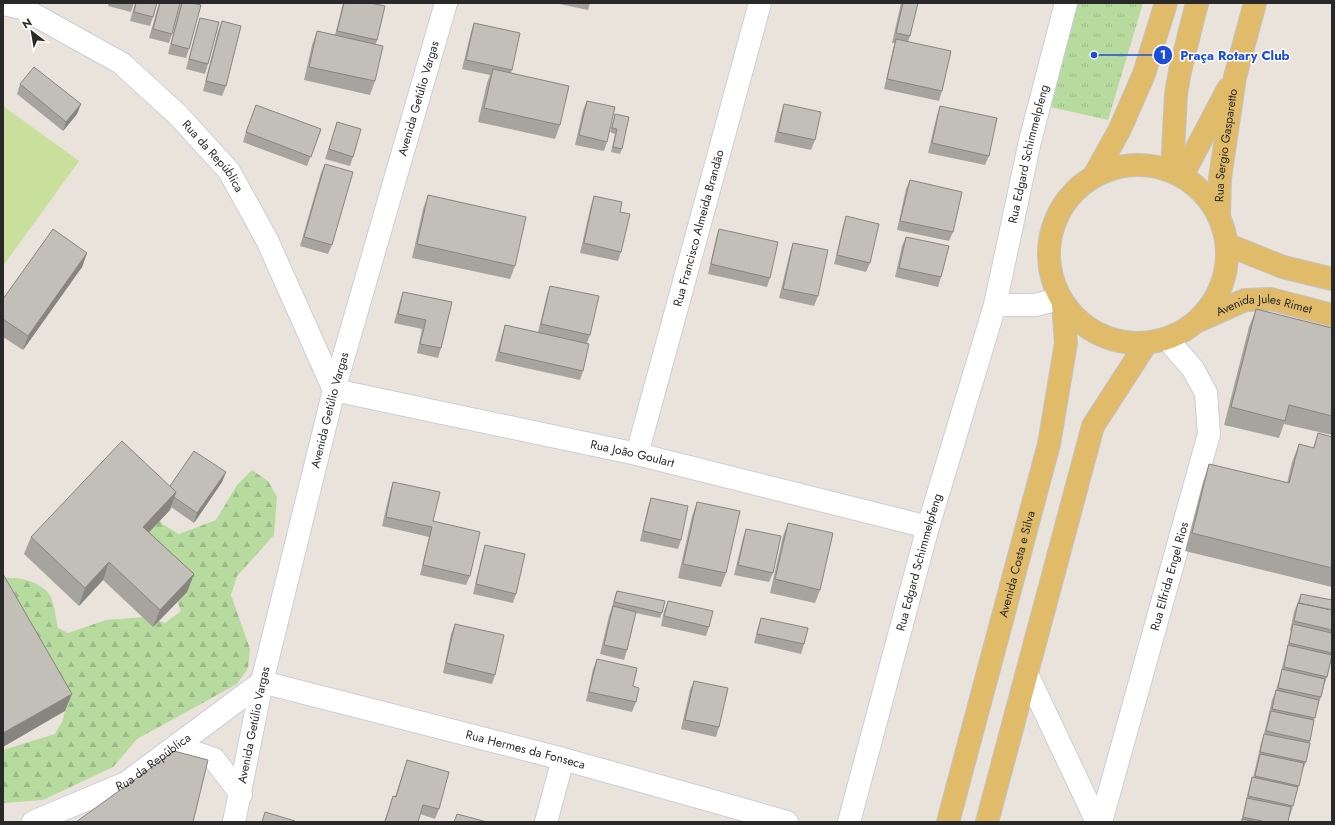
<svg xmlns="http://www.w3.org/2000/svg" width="1335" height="825" font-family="Jost,sans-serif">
<defs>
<pattern id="grass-tufts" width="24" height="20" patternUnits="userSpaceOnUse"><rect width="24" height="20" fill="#b7da9e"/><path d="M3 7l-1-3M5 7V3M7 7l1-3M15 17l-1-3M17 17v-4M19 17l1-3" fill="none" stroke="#9dbb88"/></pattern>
<pattern id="forest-firs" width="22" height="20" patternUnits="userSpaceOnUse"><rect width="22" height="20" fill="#b7da9e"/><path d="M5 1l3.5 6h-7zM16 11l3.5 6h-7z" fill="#9dbb88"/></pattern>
</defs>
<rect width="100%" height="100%" fill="#e9e3dc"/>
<path fill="url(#grass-tufts)" d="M 1075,3 L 1143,3 L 1108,120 L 1046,106 Z"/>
<path fill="url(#forest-firs)" d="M 252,470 L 268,481 L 277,497 L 274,535 L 237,576 L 231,595 L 250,649 L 248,668 L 237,684 L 137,739 L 113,767 L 43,800 L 3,803 L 3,750 L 55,734 L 62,722 L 69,696 L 3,578 C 19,577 39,581 49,594 C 54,600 56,620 58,628 L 68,633 L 106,620 L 146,617 L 165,623 L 181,611 L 161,559 L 115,524 L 153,507 L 162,524 L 179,534 L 216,520 L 237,485 Z"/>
<path fill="#c8e09b" d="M 3,106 L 79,161 L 3,266 Z"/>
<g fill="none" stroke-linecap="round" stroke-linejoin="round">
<g stroke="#cbced9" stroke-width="24">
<g id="minor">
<path id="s1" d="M 3,4 L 22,8 L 121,63 L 178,115 L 229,171 L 267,240 L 334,390"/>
<path d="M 995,305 L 1035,305 L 1060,299"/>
<path id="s2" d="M 334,390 L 637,454 L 928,527"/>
<path id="s3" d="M 637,454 L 760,3"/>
<path d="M 1027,674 L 1097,822"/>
<path id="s4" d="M 262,682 L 563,759 L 787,822"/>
<path d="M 165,758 L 190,751 L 214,759 L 241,794"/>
<path id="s5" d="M 33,822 L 126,783 L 262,682"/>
<path id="s6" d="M 234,822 L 262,682 L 334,390 L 446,3"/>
<path d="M 546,822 L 563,759"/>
<path id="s7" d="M 849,822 L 928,527 L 995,305 L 1030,141 L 1066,3"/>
<path id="s8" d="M 1101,822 L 1209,434 L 1206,393 L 1193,369 L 1167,339"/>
</g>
</g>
<g stroke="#c3c3c3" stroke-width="24">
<g id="major">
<circle cx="1138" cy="254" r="89"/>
<path d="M 1172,171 L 1176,94 L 1180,71 L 1197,3"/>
<path d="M 1094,176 L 1120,129 L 1144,74 L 1166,3"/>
<path d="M 1182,176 L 1228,89"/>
<path id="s9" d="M 1219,214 L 1220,178 L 1235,77 L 1255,3"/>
<path d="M 1228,245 L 1283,267 L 1332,279"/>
<path id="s10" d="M 1198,321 L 1245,300 L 1271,299 L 1332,315"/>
<path id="s11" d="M 948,822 L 1049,444 L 1066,343 L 1063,304"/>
<path d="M 987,822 L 1093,426 L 1146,344"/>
</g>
</g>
<use href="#minor" stroke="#fff" stroke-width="22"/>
<use href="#major" stroke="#e0bc6a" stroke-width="22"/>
</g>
<path fill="#a7a39e" d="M 109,3 L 134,3 L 131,12 L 108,6 Z
M 135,3 L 157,3 L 153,17 L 150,26 L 130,21 Z
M 159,3 L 180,3 L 172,34 L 169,43 L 149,38 Z
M 181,3 L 189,49 L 186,58 L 168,54 L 179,10 Z
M 343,3 L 370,3 L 377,40 L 376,44 L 375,81 L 370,95 L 304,80 L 312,45 L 317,31 L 335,35 Z
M 555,3 L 590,3 L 588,10 Z
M 901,3 L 918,3 L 910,36 L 908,42 L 942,91 L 939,101 L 884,89 L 893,49 L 895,43 L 892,43 Z
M 200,18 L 208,64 L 205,74 L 186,69 L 197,27 Z
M 222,21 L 226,86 L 222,96 L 203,91 L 218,31 Z
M 474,23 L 512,70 L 511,73 L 560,125 L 555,139 L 478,122 L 487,83 L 490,75 L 462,69 L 471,32 Z
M 20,84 L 81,104 L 77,114 L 63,131 L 17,94 Z
M 587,101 L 607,142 L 604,151 L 575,145 L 583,110 Z
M 784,104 L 815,140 L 811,150 L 774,142 L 781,113 Z
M 940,106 L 989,156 L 985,165 L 928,153 L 937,115 Z
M 615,114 L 622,149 L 620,154 L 611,152 L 615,134 L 610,132 Z
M 337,122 L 353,157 L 350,166 L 325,159 Z
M 321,129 L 307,166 L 243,142 L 246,132 Z
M 325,164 L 332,245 L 328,254 L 300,246 L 321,173 Z
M 910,180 L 953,232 L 949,241 L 897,230 L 906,189 Z
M 428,195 L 515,266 L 510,279 L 412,258 L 423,209 Z
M 594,196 L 620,212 L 621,252 L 618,261 L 580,253 L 591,205 Z
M 846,216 L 870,263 L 866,272 L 834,264 L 843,226 Z
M 719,229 L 770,278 L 767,287 L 708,274 L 716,238 Z
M 906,237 L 941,277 L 938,287 L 895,277 L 902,246 Z
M 793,243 L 818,296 L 814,306 L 779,298 L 790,252 Z
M 87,253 L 82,267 L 23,350 L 3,337 L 3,299 Z
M 550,286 L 590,335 L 587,343 L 583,371 L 580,380 L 495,361 L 502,335 L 505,325 L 538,332 L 547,295 Z
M 403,292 L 452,302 L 441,348 L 438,358 L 417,353 L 422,329 L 394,323 L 400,301 Z
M 1256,309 L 1332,328 L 1332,435 L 1284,424 L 1279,438 L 1224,425 L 1249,327 Z
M 1318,433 L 1332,437 L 1332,587 L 1185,551 L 1203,482 L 1209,464 L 1287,483 L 1292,462 L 1299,444 L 1313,448 Z
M 226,472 L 222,482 L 194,523 L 171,507 L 170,510 L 149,532 L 194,574 L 187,592 L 153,627 L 103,580 L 79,606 L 24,554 L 31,537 L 170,486 Z
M 393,482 L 433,521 L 470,576 L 466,585 L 420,575 L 429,537 L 382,526 L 390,491 Z
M 651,498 L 681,540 L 678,549 L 640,541 L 648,507 Z
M 697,502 L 726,573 L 721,587 L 678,578 L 692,516 Z
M 788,523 L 820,590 L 815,603 L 770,593 L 783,536 Z
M 746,529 L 773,573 L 769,582 L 734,575 L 743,538 Z
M 485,545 L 516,594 L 513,603 L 473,594 L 482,555 Z
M 617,591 L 662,613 L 660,618 L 636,613 L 627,650 L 624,660 L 600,654 L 609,616 L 612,607 L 615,595 Z
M 1301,594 L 1332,600 L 1332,657 L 1327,677 L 1324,686 L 1321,697 L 1317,707 L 1314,720 L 1306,762 L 1302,771 L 1293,806 L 1290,816 L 1289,815 L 1288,822 L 1241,822 L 1249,787 L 1252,777 L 1253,778 L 1261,743 L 1264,734 L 1272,700 L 1276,690 L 1280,676 L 1291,631 L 1290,631 L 1294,612 Z
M 668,601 L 709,627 L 706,636 L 661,626 L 664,611 Z
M 761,618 L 804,644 L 801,654 L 754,643 L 758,627 Z
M 455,624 L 495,675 L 492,684 L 443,673 L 451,634 Z
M 597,659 L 633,686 L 636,702 L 632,712 L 586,701 L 593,669 Z
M 694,681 L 719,727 L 716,737 L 681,729 L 690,690 Z
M 407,760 L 439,809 L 435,819 L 420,814 L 418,822 L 384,822 L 393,796 L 395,797 Z"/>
<path fill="#888581" d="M 81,104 L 77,114 L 63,131 L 66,122 Z
M 87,253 L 82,267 L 23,350 L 28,336 Z
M 226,472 L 222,482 L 194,523 L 197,513 Z
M 176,492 L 170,510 L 137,545 L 143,527 Z
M 109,562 L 103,580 L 79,606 L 85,588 Z
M 194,574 L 187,592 L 153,627 L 160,610 Z
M 72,694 L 65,711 L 3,747 L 3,733 Z"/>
<path fill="#c2beb8" stroke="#888581" d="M 136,3 L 157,3 L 153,17 L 134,12 Z
M 160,3 L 180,3 L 172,34 L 153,29 Z
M 182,3 L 192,3 L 201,5 L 189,49 L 171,44 Z
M 344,3 L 370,3 L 385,6 L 377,40 L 337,31 Z
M 903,3 L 918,3 L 910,36 L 896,33 Z
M 200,18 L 219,22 L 208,64 L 189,59 Z
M 222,21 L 241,26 L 226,86 L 206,81 Z
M 474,23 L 520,33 L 512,70 L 466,60 Z
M 317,31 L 383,46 L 375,81 L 309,67 Z
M 896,39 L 951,51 L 942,91 L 887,79 Z
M 34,67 L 81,104 L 66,122 L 20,84 Z
M 493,69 L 569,86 L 560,125 L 484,108 Z
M 587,101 L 615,107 L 607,142 L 579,135 Z
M 784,104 L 821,112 L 815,140 L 778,132 Z
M 256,105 L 321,129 L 311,157 L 246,132 Z
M 940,106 L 997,118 L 989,156 L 932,143 Z
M 615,114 L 629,117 L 622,149 L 613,147 L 617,129 L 612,128 Z
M 337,122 L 361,129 L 353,157 L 329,149 Z
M 325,164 L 353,172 L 332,245 L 304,237 Z
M 910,180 L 962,192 L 953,232 L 900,221 Z
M 428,195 L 526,217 L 515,266 L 417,244 Z
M 594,196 L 622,202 L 620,212 L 630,214 L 621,252 L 584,243 Z
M 846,216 L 879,224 L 870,263 L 837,255 Z
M 53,229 L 87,253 L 28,336 L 3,319 L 3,299 Z
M 719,229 L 778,242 L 770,278 L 711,264 Z
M 906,237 L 949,246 L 941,277 L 899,268 Z
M 793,243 L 828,250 L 818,296 L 783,289 Z
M 550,286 L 599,296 L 590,335 L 541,324 Z
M 403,292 L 452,302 L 441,348 L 420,344 L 426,320 L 398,314 Z
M 1256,309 L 1332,328 L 1332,416 L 1289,405 L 1285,421 L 1231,407 Z
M 505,325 L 589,344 L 583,371 L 499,352 Z
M 1318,433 L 1332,437 L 1332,568 L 1192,533 L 1209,464 L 1289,483 L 1299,444 L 1314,448 Z
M 122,441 L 176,492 L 143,527 L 194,574 L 160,610 L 109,562 L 85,588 L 31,537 Z
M 194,451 L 226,472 L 197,513 L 174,497 L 176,492 L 170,486 Z
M 393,482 L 440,492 L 433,521 L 480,532 L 470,576 L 423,565 L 432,527 L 386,517 Z
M 651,498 L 688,506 L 681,540 L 643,531 Z
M 697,502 L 740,511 L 726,573 L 683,564 Z
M 788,523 L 833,533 L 820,590 L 775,579 Z
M 746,529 L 781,536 L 773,573 L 738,565 Z
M 485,545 L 525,554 L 516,594 L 476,584 Z
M 3,574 L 72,694 L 3,733 Z
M 617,591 L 665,601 L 662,613 L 614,602 Z
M 1301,594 L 1332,600 L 1332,610 L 1299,603 Z
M 668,601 L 713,611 L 709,627 L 664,616 Z
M 1298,603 L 1332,610 L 1332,630 L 1294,621 Z
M 613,606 L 636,612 L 627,650 L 604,645 Z
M 761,618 L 808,628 L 804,644 L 757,634 Z
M 455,624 L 504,635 L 495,675 L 446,663 Z
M 1293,624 L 1332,633 L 1332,653 L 1289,643 Z
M 1288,645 L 1332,655 L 1327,677 L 1284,667 Z
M 597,659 L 637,668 L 633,686 L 639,688 L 636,702 L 589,692 Z
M 1282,669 L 1325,679 L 1321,697 L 1278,688 Z
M 694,681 L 728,688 L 719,727 L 685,720 Z
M 1276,690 L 1319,700 L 1315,718 L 1272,709 Z
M 1271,711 L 1314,720 L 1310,741 L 1266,731 Z
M 1264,734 L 1310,743 L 1306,762 L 1260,752 Z
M 174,751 L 208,760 L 193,822 L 76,822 Z
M 1260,754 L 1304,763 L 1299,786 L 1255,776 Z
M 407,760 L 449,772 L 439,809 L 423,805 L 418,822 L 385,822 L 393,796 L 396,797 Z
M 1252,777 L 1298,787 L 1293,806 L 1248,796 Z
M 1247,798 L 1291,807 L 1288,822 L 1266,822 L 1243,817 Z
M 265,812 L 295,821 L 294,822 L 262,822 Z
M 457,814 L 487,822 L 454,822 Z
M 1242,819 L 1257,822 L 1242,822 Z"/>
<g text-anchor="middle" stroke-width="3" stroke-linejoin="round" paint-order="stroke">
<g font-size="12" fill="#292929" stroke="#fff">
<text dy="4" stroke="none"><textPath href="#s6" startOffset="747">Avenida Getúlio Vargas</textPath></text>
<text dy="4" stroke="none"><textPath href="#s9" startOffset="69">Rua Sergio Gasparetto</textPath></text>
<text dy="4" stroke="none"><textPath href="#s7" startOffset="692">Rua Edgard Schimmelpfeng</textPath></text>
<text dy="4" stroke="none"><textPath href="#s1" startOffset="264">Rua da República</textPath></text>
<text dy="4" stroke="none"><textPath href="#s3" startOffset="234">Rua Francisco Almeida Brandão</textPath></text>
<text dy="4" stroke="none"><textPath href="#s10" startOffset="70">Avenida Jules Rimet</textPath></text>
<text dy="4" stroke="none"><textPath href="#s6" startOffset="423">Avenida Getúlio Vargas</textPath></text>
<text dy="4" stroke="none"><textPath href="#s2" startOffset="305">Rua João Goulart</textPath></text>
<text dy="4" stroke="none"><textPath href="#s7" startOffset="269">Rua Edgard Schimmelpfeng</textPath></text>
<text dy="4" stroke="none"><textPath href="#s11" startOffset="267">Avenida Costa e Silva</textPath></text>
<text dy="4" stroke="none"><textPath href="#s8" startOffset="255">Rua Elfrida Engel Rios</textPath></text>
<text dy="4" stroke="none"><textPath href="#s6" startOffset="99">Avenida Getúlio Vargas</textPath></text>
<text dy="4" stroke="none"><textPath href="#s4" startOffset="272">Rua Hermes da Fonseca</textPath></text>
<text dy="4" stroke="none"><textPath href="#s5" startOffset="135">Rua da República</textPath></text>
</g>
</g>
<path fill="none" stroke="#1d4ed8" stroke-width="1.5" d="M1094 55L1163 55"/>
<g fill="#1d4ed8" stroke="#fff" stroke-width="1.5">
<circle cx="1094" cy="55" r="4"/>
<circle cx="1163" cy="55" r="10"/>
</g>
<g font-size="12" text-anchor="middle" font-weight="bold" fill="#fff">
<text x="1163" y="59">1</text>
</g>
<g font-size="13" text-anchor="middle" font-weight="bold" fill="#1d4ed8" stroke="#fff" stroke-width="3" stroke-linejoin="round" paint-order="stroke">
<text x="1235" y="60">Praça Rotary Club</text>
</g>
<rect width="1335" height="825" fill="none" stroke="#292929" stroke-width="8"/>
<g transform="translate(32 32) rotate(329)" stroke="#ffffff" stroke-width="3" paint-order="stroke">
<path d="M0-3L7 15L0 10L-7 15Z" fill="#292929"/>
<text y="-6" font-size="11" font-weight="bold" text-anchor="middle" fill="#292929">N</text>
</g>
</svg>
